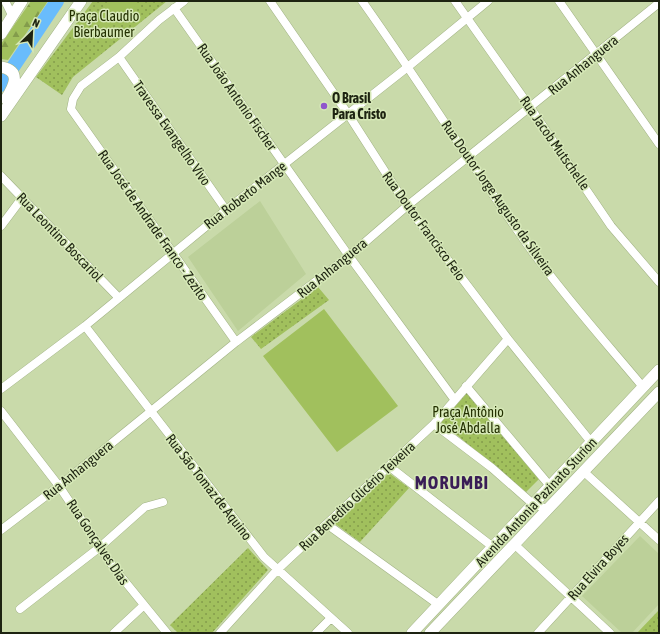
<svg xmlns="http://www.w3.org/2000/svg" width="660" height="634" font-family="'Asap Condensed',sans-serif">
<defs>
<pattern id="grass-dots" width="8" height="8" patternUnits="userSpaceOnUse"><rect width="8" height="8" fill="#a1c05d"/><path d="M2 2h.1M6 6h.1" fill="none" stroke="#839c4b" stroke-width="1.8" stroke-linecap="round"/></pattern>
<pattern id="forest-firs" width="22" height="20" patternUnits="userSpaceOnUse"><rect width="22" height="20" fill="#a1c05d"/><path d="M5 1l3.5 6h-7zM16 11l3.5 6h-7z" fill="#839c4b"/></pattern>
</defs>
<rect width="100%" height="100%" fill="#c9daaa"/>
<path fill="#bcd099" d="M 260,201 L 306,274 L 238,331 L 188,257 Z
M 640,536 L 659,554 L 659,604 L 632,633 L 622,633 L 582,596 Z"/>
<path fill="url(#grass-dots)" d="M 93,1 L 167,1 L 73,77 L 62,95 L 36,77 Z
M 318,287 L 329,300 L 261,349 L 251,337 Z
M 468,392 L 539,479 L 526,492 L 441,422 Z
M 389,473 L 409,488 L 360,542 L 334,523 Z
M 248,548 L 268,570 L 212,633 L 178,633 L 170,625 Z
M 659,610 L 659,633 L 637,633 Z"/>
<path fill="url(#forest-firs)" d="M 31,1 L 48,1 L 8,60 L 1,59 L 1,44 Z"/>
<path fill="#a1c05d" d="M 111,1 L 134,1 L 137,5 L 107,30 L 94,15 Z
M 324,309 L 398,406 L 337,452 L 263,356 Z"/>
<g fill="none" stroke-linecap="round" stroke-linejoin="round">
<path stroke="#69bcfc" stroke-width="14" d="M 1,85 L 57,1"/>
<g stroke="#a1b284" stroke-width="9">
<path id="minor" d="M 5,1 L 12,15
M 184,1 L 159,20 L 119,57 L 81,86 L 73,99 L 71,109 L 236,342
M 270,1 L 348,114 L 407,206 L 508,339 L 591,442
M 362,1 C 421,84 475,171 534,254 C 567,299 607,344 643,387
M 455,1 L 530,107 L 611,226 L 659,282
M 559,1 L 659,144
M 174,8 L 349,256 L 454,399
M 119,57 L 226,210
M 1,176 L 119,298
M 1,226 L 22,198
M 85,326 L 264,557 L 348,633
M 466,386 L 550,486
M 1,389 L 85,326 L 226,210 L 409,66 L 488,1
M 1,411 L 59,486 L 114,568 L 167,633
M 434,424 L 492,468 L 533,504 L 547,509
M 390,467 L 493,547
M 583,471 L 659,540
M 328,525 L 439,605
M 1,530 L 59,486 L 236,342 L 349,256 L 407,206 L 659,3
M 514,544 L 610,633
M 20,609 L 100,547 L 145,507 L 163,502
M 114,633 L 143,606
M 220,633 L 277,570 L 434,424 L 508,339
M 316,633 L 331,618
M 538,633 L 659,501"/>
</g>
<g stroke="#a1b284" stroke-width="12">
<path id="secondary" d="M 1,34 L 22,1
M 1,67 C 22,71 14,86 6,99
M 1,116 L 81,1
M 412,633 L 659,370
M 430,633 L 659,392"/>
</g>
<use href="#minor" stroke="#fff" stroke-width="8"/>
<use href="#secondary" stroke="#fff" stroke-width="11"/>
</g>
<circle fill="#9055cc" stroke="#d6e8b7" stroke-width="1.5" cx="324" cy="106" r="4"/>
<g text-anchor="middle" stroke-width="3" stroke-linejoin="round" paint-order="stroke">
<g font-size="14" fill="#233000" stroke="#d6e8b7">
<text x="104" y="21">Praça Claudio<tspan x="104" dy="16">Bierbaumer</tspan></text>
<text x="468" y="417">Praça Antônio<tspan x="468" dy="16">José Abdalla</tspan></text>
</g>
<g font-size="14" fill="#1d2311" stroke="#d6e8b7">
<text transform="translate(583 65) rotate(-39)" y="5">Rua Anhanguera</text>
<text transform="translate(237 97) rotate(55)" y="5">Rua João Antonio Fischer</text>
<text transform="translate(172 133) rotate(55)" y="5">Travessa Evangelho Vivo</text>
<text transform="translate(555 143) rotate(55)" y="5">Rua Jacob Mutschelle</text>
<text transform="translate(245 195) rotate(-38)" y="5">Rua Roberto Mange</text>
<text transform="translate(498 198) rotate(55)" y="5">Rua Doutor Jorge Augusto da Silveira</text>
<text transform="translate(153 225) rotate(55)" y="5">Rua José de Andrade Franco - Zezito</text>
<text transform="translate(424 226) rotate(54)" y="5">Rua Doutor Francisco Feio</text>
<text transform="translate(60 237) rotate(46)" y="5">Rua Leontino Boscariol</text>
<text transform="translate(332 268) rotate(-39)" y="5">Rua Anhanguera</text>
<text transform="translate(78 470) rotate(-39)" y="5">Rua Anhanguera</text>
<text transform="translate(209 487) rotate(52)" y="5">Rua São Tomaz de Aquino</text>
<text transform="translate(357 496) rotate(-43)" y="5">Rua Benedito Glicério Teixeira</text>
<text transform="translate(536 502) rotate(-47)" y="5">Avenida Antonia Pazinato Sturion</text>
<text transform="translate(98 542) rotate(56)" y="5">Rua Gonçalves Dias</text>
<text transform="translate(598 567) rotate(-48)" y="5">Rua Elvira Boyes</text>
</g>
<g font-size="14" font-weight="bold" fill="#1d2311" stroke="#d6e8b7" text-anchor="start">
<text x="332" y="103">O Brasil<tspan x="332" dy="16">Para Cristo</tspan></text>
</g>
<g font-size="18" font-weight="bold" letter-spacing="1" fill="#391d56" stroke="#d6e8b7">
<text x="452" y="489">MORUMBI</text>
</g>
</g>
<rect width="660" height="634" fill="none" stroke="#1d2311" stroke-width="4"/>
<g transform="translate(32 32) rotate(24)" stroke="#d6e8b7" stroke-width="3" paint-order="stroke">
<path d="M0-3L7 15L0 10L-7 15Z" fill="#1d2311"/>
<text y="-6" font-size="11" font-weight="bold" text-anchor="middle" fill="#1d2311">N</text>
</g>
</svg>
